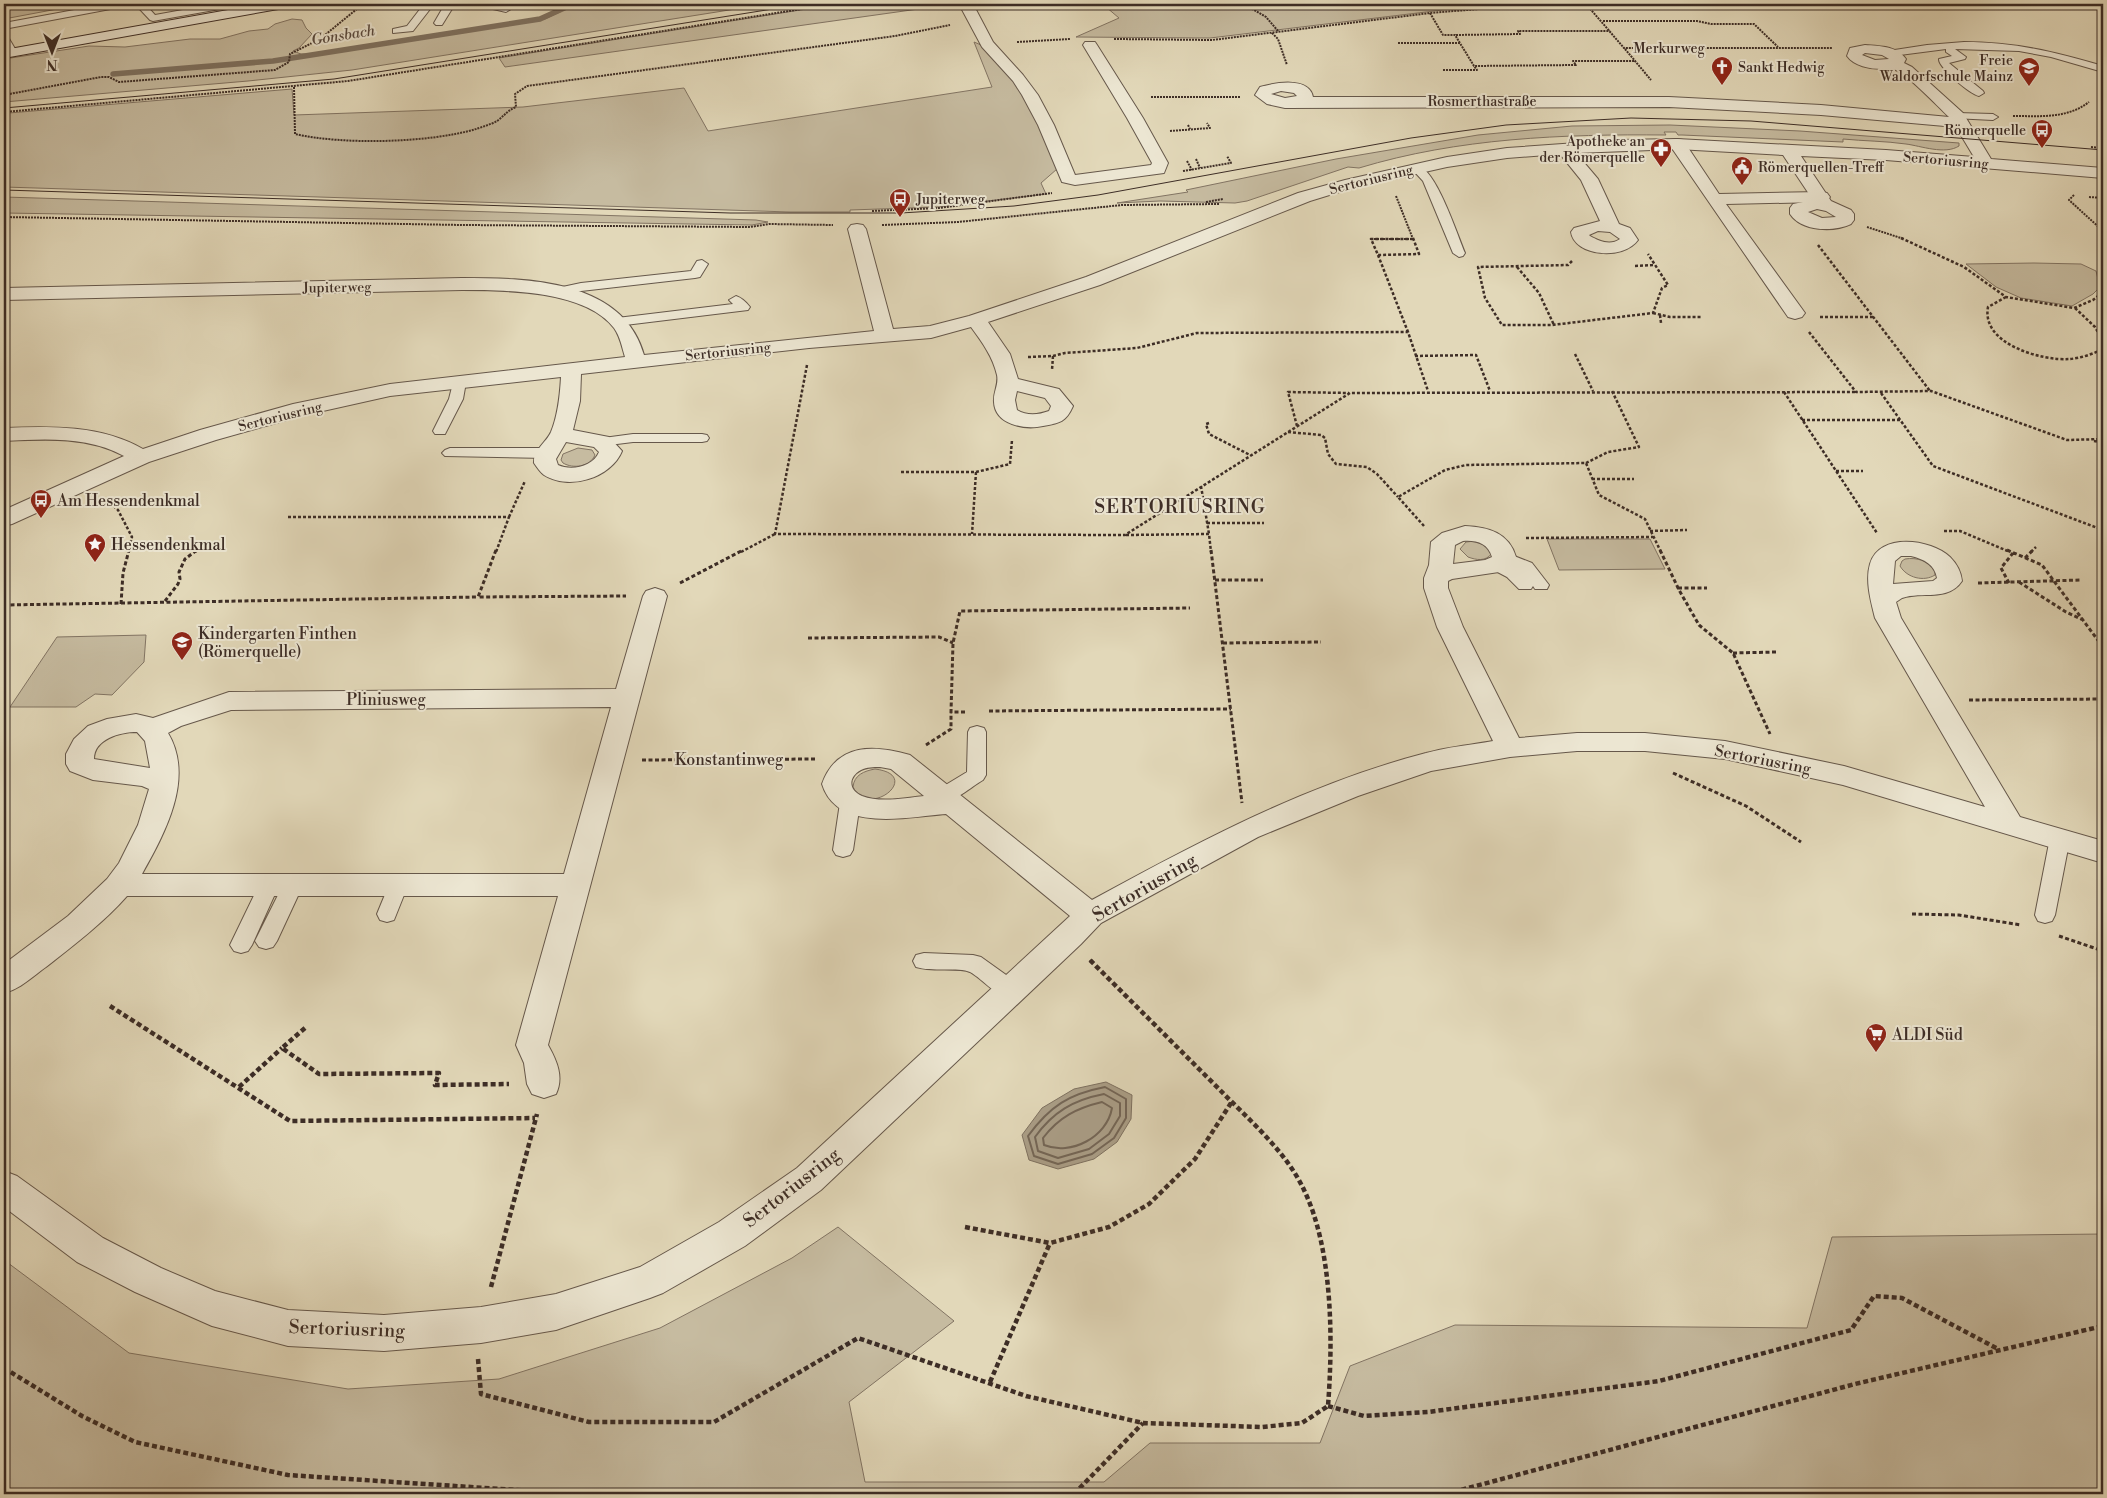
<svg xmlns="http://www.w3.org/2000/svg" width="2107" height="1498" font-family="'Libre Bodoni',serif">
<rect width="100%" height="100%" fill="#e2d8b9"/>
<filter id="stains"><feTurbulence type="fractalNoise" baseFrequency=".004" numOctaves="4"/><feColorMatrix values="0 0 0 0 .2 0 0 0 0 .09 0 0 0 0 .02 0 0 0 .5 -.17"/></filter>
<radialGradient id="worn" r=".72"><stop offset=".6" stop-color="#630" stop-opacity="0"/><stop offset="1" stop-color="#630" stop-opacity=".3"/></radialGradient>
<path fill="#c6bba0" stroke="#827463" d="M 4,4 L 84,4 L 4,19 Z
M 556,4 L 767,4 L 352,70 L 248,81 L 4,102 L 4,59 L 89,46 L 125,47 L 190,39 L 220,39 L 249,31 L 268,29 L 275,24 L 292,19 L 302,20 L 306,28 L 312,34 L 299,48 L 293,51 L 301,54 L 318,54 L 545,19 L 562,11 L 551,8 Z
M 838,4 L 954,4 L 505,67 L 499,58 Z
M 1092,4 L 1395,4 L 1400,8 L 1410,7 L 1407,4 L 1514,4 L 1459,8 L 1210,38 L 1076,37 L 1119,18 L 1106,7 Z
M 974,42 C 986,46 991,55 1000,64 C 1029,97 1041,128 1057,169 L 1041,183 L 1046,194 L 938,207 L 850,210 L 850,212 L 790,212 L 4,187 L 4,127 L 9,113 L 292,89 L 294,115 L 523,107 L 684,88 L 708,131 L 992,87 Z
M 1670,125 L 1800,131 L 1959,143 L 1959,146 C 1945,155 1921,146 1906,144 C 1885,141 1863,141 1843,139 L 1843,142 L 1682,135 L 1678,135 L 1676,132 L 1664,132 L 1666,135 C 1563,134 1458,138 1359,168 L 1348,167 L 1247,201 L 1235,203 L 1160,201 L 1117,203 L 1188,192 L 1186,190 L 1336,159 L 1478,135 L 1572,126 Z
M 4,197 L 756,220 L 768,222 L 752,225 L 4,213 Z
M 2034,263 L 2081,264 L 2096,271 L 2100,287 L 2093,294 L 2072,306 L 2021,298 L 1996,287 L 1966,264 Z
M 578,448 L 592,450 L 595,455 C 590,467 573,469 563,463 L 561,460 L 563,454 Z
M 1547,539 L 1650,539 L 1665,569 L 1559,570 Z
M 1466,542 C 1479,540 1485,544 1492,553 C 1486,562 1476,560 1468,557 L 1460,549 Z
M 1905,559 C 1917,557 1929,561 1935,571 L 1935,575 C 1924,582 1907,578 1900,566 L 1902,561 Z
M 146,635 L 144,662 L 112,695 L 95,694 L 76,707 L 10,707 L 57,637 Z
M 875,769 C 924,775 869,820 853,787 C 854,775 864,771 875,769 Z
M 838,1227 L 954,1321 L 849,1402 L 865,1482 L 1104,1482 L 1150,1443 L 1320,1443 L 1350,1366 L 1455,1325 L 1807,1328 L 1832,1237 L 2103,1234 L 2103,1494 L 4,1494 L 4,1260 L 129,1353 L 348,1389 L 499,1379 L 660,1328 L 792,1258 Z"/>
<path fill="#aa9e87" stroke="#7e7160" d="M 1106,1082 L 1132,1095 L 1131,1119 L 1117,1142 L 1094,1159 L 1058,1169 L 1029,1160 L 1022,1135 L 1042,1108 L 1074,1089 Z"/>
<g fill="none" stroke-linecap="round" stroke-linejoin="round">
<path stroke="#746656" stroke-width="2" d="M 1105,1087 L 1126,1099 L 1126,1118 L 1114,1138 L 1092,1154 L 1058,1164 L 1034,1156 L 1028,1136 C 1050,1106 1069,1094 1105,1087 Z
M 1104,1094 L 1120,1103 L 1120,1116 L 1109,1134 L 1089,1149 L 1058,1158 L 1038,1151 L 1035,1137 C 1053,1112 1073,1100 1104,1094 Z
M 1102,1102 L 1112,1108 C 1107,1137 1071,1156 1044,1145 L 1043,1138 C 1059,1117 1077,1108 1102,1102 Z"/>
<path stroke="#7e7160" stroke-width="5.5" d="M 113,74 L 273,61 L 540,19 L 573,4"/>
<g stroke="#66584b" stroke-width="2">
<path id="service" d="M 107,4 L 126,4 L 121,7 L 4,29 L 4,23 Z
M 135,4 L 145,4 L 155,15 L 216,4 L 236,4 L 231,7 L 153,21 L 150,20 Z
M 424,4 L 434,4 L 413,31 L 393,33 L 393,29 L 407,26 Z
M 445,4 L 455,4 L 442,25 L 436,25 L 434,23 Z
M 494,4 L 504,4 L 503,5 L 511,9 L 506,12 L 493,9 L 491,7 Z
M 4,36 L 8,37 L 17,52 L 16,54 L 8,54 C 4,48 3,43 4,36 Z
M 1964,42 C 2015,42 2055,52 2103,66 L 2103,72 L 2051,57 L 2019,51 L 1955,49 L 1966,57 L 1965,59 L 1949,63 L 1983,91 L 1984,93 L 1979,96 C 1970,94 1938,67 1939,59 L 1952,56 L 1946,52 L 1946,49 L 1892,56 L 1887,53 L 1888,51 L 1927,45 Z
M 1957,113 L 1993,114 L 1998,117 L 1993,120 L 1953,118 L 1952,116 L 1953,114 Z
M 1417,165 C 1436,169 1457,234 1465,253 L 1463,256 L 1459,257 L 1453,253 L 1423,181 L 1411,168 Z
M 702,260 L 708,264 L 700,277 L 695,278 L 581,291 L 558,296 L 551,292 L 553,289 L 581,283 L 691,271 L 697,261 Z
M 736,296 C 742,298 746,302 750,307 L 748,310 L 617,326 L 610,322 L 617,318 L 733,304 L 729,300 Z
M 459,378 L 464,379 L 466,382 L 463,399 L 445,434 L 435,434 L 433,431 L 449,399 L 454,379 Z
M 633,434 L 702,434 L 707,435 L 709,438 L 707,441 L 702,442 L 633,442 L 601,446 L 596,445 L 594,442 L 596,439 Z
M 450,448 L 547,448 L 552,450 L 555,453 L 552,456 L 547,458 L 445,456 L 442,453 L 445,450 Z
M 1504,552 L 1532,563 L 1549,585 L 1547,589 L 1535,589 L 1533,586 L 1531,589 L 1519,589 L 1507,577 L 1490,568 L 1488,565 L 1490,562 L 1500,561 L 1496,557 L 1498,554 Z
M 977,726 L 984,728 L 986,732 L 986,775 L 983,780 C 969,788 950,807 934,802 L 931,797 L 934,792 L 967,772 L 968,732 L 970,728 Z
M 850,796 L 857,798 L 860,803 L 853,850 L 850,855 L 843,857 L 836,855 L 833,850 L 840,803 L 843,798 Z
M 2060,831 L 2067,833 L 2070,838 L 2055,915 L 2052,921 L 2045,923 L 2038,921 L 2035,915 L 2050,838 L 2053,833 Z
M 269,877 L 276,880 L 279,885 L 252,945 L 248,951 L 241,953 L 234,951 L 230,945 L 259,885 L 262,880 Z
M 293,877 L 300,880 L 303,885 L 277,941 L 273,947 L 266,949 L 259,947 L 255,941 L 283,885 L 286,880 Z
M 398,877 L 405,880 L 408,885 L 394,920 L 387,922 L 380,920 L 377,914 L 391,880 Z
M 924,953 L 973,955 L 981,957 L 1020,985 L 1023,991 L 1020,997 C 1000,1003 986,981 970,972 C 959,967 931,972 916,967 L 913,961 L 916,955 Z"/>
</g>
<g stroke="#66584b" stroke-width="2">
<path id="pedestrian" d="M 1677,139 L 1683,140 L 1719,194 L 1821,192 L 1827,193 L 1830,197 L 1827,201 L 1821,202 L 1726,204 L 1805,313 L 1802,317 L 1795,319 L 1788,317 L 1669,144 L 1671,140 Z"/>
</g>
<g stroke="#66584b" stroke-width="2">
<path id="minor" d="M 959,4 L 973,4 L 993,42 L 1023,75 L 1038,95 L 1054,125 L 1075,175 L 1151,165 L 1152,163 L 1127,118 L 1083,45 L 1085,42 L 1095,42 L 1097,45 L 1143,118 L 1168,163 L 1164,173 L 1075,185 L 1062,182 L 1038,125 L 1022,95 L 1013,81 L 982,47 Z
M 1865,45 C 1880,46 1897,46 1906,59 L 1904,63 L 1912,67 L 1963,113 L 1991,159 L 2103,168 L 2103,178 L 1886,160 L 1801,156 L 1831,201 L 1851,210 L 1854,214 L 1854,220 L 1851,224 C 1834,232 1802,232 1790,214 L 1790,208 L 1793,204 L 1813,200 L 1783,155 L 1677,149 L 1576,153 L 1598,179 L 1619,224 L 1630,228 L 1638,240 C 1623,261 1574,256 1571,232 L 1574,228 L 1600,221 L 1581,180 L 1560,154 L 1507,158 L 1447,167 L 1349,189 L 1310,201 L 1100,285 L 988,322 L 1010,354 L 1018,379 L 1059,389 L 1073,406 C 1066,422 1060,423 1043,426 C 1025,430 995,425 994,402 C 993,392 999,385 997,375 C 993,357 982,342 971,327 L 931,338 L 809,348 L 581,374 L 580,401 L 573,430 L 609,437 L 622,451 C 611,478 569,491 544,475 C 540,472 537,467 534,463 C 533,450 546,443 551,432 C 558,415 560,395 561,377 L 390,396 L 305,415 L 216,440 L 149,462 L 12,524 L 4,526 L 4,510 L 124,456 C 88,436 44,439 4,441 L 4,428 C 51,426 101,425 143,449 L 200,430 L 293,404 L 390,384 L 625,357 C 622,347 620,336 614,328 C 585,290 505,290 462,290 L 4,300 L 4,288 L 462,278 C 526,278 623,279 644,355 L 874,331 L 848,229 L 851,225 L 857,224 L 863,225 L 866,229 L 893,329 L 930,326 L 969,316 L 1086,277 L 1298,193 L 1345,180 L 1447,157 L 1507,148 L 1619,140 L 1677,139 L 1886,150 L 1974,157 L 1956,127 L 1821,115 L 1669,107 L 1285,108 L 1267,104 L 1255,95 L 1260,87 C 1274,83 1309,76 1313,97 L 1669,97 L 1821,105 L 1949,117 C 1937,106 1907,73 1893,69 C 1890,68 1886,69 1882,69 C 1870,69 1854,66 1847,56 L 1850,48 ZM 1865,53 L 1882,55 L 1889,59 L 1875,60 L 1862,55 ZM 1281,91 L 1294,93 L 1297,96 L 1285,98 L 1271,94 ZM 1817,209 L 1826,211 L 1836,217 L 1822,218 L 1808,212 ZM 1598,231 L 1610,232 L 1620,239 C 1610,246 1599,241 1590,236 L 1589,235 ZM 1017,391 L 1045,398 L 1051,406 L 1049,411 C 1038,415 1027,416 1017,410 L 1015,400 ZM 566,442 L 594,447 L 599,452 C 593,467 571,471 558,465 L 556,459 Z
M 1465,526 C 1489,527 1509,533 1516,557 L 1510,567 L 1499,572 L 1452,579 L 1448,581 L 1448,588 L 1463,627 L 1519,738 L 1577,733 L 1645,733 L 1725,741 L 1844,766 L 1985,807 L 1875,618 C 1871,602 1865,581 1870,564 C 1879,532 1931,539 1950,557 C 1957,564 1961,572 1962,581 C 1948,602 1922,591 1902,598 L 1896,602 L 1901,618 L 2020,817 L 2103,841 L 2103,863 L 1843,785 L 1725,759 L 1645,751 L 1577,751 L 1510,757 L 1431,771 L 1358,796 L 1258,837 L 1101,923 L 1081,944 L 821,1190 L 745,1246 L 663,1293 L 650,1298 L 556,1330 L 481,1343 L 384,1351 L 288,1346 L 212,1326 L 135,1292 L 77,1262 L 4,1207 L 4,1171 L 17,1176 L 103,1238 L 161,1268 L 215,1291 L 288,1310 L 384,1315 L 481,1307 L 556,1294 L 640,1267 L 719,1222 L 797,1168 L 1070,916 L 946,814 C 907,817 837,833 822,784 C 837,742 875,745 910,755 L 1092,900 C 1198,842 1307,784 1426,753 C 1447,747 1471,745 1493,741 L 1437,627 L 1424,588 L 1424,578 L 1429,565 L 1431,542 L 1442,533 ZM 1463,541 C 1476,540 1488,543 1492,557 L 1485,560 L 1453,564 L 1455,545 ZM 1911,556 C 1924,559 1935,565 1937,578 L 1933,581 L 1893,584 L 1895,561 L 1901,556 ZM 880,767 L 891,769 L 924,796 C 905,798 880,803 862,796 C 848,790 848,777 861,770 C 867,767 873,767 880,767 Z
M 655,588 L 664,591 L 667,596 L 548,1045 C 557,1061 564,1077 556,1094 L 544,1098 L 532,1094 L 527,1084 L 524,1063 L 516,1045 L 558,896 L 127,896 C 103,923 74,945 46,967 C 32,977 20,989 4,993 L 4,964 L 68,916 L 107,879 L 119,863 L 138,825 L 149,789 L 142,786 L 93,780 L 70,771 L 66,764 L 66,754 L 74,739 L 88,726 L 107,719 L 136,714 L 153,718 L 229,692 L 616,689 L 643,596 L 646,591 ZM 611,707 L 564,874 L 142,874 C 165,833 195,778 168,733 L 181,726 L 231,710 ZM 137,732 L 145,741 L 150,768 L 94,759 C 94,739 120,732 137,732 Z"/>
</g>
<g stroke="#3d2d26" stroke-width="2">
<path id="secondary" d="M 262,4 L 291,4 L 284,8 L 4,58 L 4,50 Z"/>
</g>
<path stroke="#3d2d26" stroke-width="2" stroke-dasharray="2 1" stroke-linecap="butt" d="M 1244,4 L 1266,17 L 1278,31
M 1586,4 L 1624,48 L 1832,48
M 1430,13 L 1443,35 L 1455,35 L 1474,66 L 1576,65 L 1573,61 L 1635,61
M 1603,21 L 1697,21 L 1711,24 L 1754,24 L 1778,47
M 1272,33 L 1278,39 L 1287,65
M 1456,35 L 1520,34 L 1518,31 L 1610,31
M 1114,39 L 1212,40 L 1430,13 L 1541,4
M 1017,42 L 1070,39
M 1398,43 L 1460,43
M 1625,49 L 1651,80
M 1443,70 L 1477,70 L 1474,66
M 294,87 L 295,134 C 343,145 429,143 476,129 C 482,127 492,124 497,121 C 504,116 508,110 516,107 L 515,94 L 527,86 L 895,36 L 950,25
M 4,95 L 101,77 L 109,77 L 119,82 L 275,70 L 289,62 L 290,54 L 320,39 L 363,4
M 1151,97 L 1240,97
M 4,112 L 348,81 L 833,4
M 2013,116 C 2040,116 2067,119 2089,102
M 1188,125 L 1190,129
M 1170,131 L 1210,128 L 1207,123
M 2091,147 L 2103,148
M 1196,159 L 1200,168
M 1187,161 L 1192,170
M 1183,171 L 1231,163 L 1227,156
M 2074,195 L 2069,200 L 2103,231
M 1396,196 L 1413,239
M 2089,197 L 2103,198
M 1206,202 L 1223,199
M 872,211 L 939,208 L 1052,193
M 4,217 L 462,225 L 750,227 L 769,224 L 833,225
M 882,225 L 958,222 L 1122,205 L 1219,204
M 1867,227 L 1904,239
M 1371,239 L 1413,239"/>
<path stroke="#3d2d26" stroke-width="2.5" stroke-dasharray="3 2" stroke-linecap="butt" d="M 1413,238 L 1419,254 L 1378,255 L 1371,239 L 1413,239
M 1901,238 L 1964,267 L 2006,297 L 2074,308 L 2093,300 L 2103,292
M 1818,245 L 1930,391
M 1378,255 L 1408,332
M 1572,261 L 1568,265 L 1478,267 L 1485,298 L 1502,325 L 1552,325 L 1653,313 L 1662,288 L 1668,285 L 1648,254
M 1635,266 L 1655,265
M 1517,267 L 1539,293 L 1554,325
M 2006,297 L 1988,307 C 1981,344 2041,361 2070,359 C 2081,358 2093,354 2103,349
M 2075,308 L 2095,327 L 2103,341
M 1653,313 L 1670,317 L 1701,317
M 1660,315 L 1661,323
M 1820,317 L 1874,317
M 1809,332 L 1856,392 L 1931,391 L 2067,440 L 2103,439
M 1575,354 L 1593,391
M 1053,356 L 1065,353 L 1137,348 L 1197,333 L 1408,332 L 1428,391
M 1415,356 L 1476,355 L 1490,391
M 1028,357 L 1053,356 L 1052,370
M 807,365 L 775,534 L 1125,535 L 1350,393 L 1856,392
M 1784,392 L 1877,533
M 1881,393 L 1933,466 L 2103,530
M 1802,420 L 1900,420
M 1209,423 L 1206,424 L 1209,434 L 1250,455
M 1297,426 L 1288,392 L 1349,393
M 1288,432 L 1321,435 L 1325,438 L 1328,454 L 1336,464 L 1367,467 L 1377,474 L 1398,497
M 2094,441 L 2103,443
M 1586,463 L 1608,452 L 1639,447 L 1612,391
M 1836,471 L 1863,471
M 901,472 L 976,472 L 972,534
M 976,472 L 1010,464 L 1012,440
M 1592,479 L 1634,479
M 1201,486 L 1209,534
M 106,499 L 118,510 L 132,537 L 128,552
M 288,517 L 509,517 L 496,552
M 509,517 L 525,481
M 1207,523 L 1264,523
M 1424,526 L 1398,497 L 1445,470 L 1466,465 L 1586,463 L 1599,495 L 1645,519 L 1661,552
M 1650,531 L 1687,530
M 1944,531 L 1960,531 L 2010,552
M 1126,535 L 1209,534 L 1211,552
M 1526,538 L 1653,537
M 195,552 L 202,547
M 741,552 L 775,534
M 2031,552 L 2036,547"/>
<path stroke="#3d2d26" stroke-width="3" stroke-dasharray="4 2.5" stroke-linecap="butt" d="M 496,550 L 478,597 L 626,596
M 1211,550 L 1242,803
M 1660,550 L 1679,590 L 1699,625 L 1733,653 L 1770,734
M 2007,550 L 2042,565 L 2103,647
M 2025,558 L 2033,550
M 1215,580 L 1263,580
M 2019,582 L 2066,612 L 2083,620
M 680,583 L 743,550
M 1978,583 L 2081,580
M 2009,583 L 2001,568 L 2013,553
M 1678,588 L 1707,588
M 165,601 L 178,584 L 180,579 L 179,572 L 185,559 L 197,550
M 121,604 L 123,573 L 129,550
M 4,605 L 478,597
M 808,638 L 939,637 L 953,643
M 1223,643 L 1321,642
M 1733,653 L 1777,652
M 1969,700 L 2103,699
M 989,711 L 1231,709
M 965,712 L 951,712 L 953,643 L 960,611 L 1190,608
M 926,745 L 951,729 L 951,712
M 642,760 L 815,759
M 1673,773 L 1746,806 L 1801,842
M 1912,914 L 1959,915 L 2021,925
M 2059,936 L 2103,951
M 1090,960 L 1091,961"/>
<path stroke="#3d2d26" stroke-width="4.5" stroke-dasharray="5 3" stroke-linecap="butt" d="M 110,1006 L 290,1121 L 535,1118
M 305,1028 L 282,1048 L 319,1074 L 439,1073 L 435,1085 L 509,1084
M 239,1087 L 282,1048
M 965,1227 L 1050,1243 L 1109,1227 L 1149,1204 L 1195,1159 L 1231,1103
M 491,1287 L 537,1114
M 478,1359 L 481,1394 L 589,1422 L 714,1422 L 858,1338 L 1026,1396 L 1143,1423 L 1262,1427 L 1302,1423 L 1328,1406 C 1333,1341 1333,1250 1304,1190 C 1286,1151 1248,1119 1219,1089 C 1176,1046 1133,1003 1090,960
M 4,1368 L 82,1416 L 135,1442 L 288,1475 L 577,1494
M 990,1382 L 1050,1243
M 1328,1406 L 1364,1416 L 1428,1412 L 1659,1381 L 1851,1330 L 1874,1296 L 1902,1298 L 1998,1349
M 1074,1494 L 1143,1423
M 1446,1494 L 1855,1384 L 2103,1326"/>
<use href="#service" fill="#ece6d2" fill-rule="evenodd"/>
<use href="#pedestrian" fill="#ece6d2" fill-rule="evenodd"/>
<use href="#minor" fill="#ece6d2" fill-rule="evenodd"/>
<use href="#secondary" fill="#ece6d2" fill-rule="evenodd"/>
<path stroke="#3d2d26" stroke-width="1" d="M 4,108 L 334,79 L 804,4
M 4,190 L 730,213 L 901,213 L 1014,206 L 1098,195 L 1411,138 L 1506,125 L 1631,118 L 1751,121 L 2103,150"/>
</g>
<defs>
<g id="church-pin" transform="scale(1.125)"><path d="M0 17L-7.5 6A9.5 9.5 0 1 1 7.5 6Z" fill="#8f2418" stroke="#ece6d2"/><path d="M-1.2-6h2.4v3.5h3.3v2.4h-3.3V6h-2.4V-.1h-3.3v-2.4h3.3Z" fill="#fff"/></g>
<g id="school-pin" transform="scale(1.125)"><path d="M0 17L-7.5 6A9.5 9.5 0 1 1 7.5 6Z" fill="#8f2418" stroke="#ece6d2"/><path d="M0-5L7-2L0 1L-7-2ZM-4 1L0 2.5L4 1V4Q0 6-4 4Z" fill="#fff"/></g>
<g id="bus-pin" transform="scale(1.125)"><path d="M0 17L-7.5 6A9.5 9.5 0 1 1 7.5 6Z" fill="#8f2418" stroke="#ece6d2"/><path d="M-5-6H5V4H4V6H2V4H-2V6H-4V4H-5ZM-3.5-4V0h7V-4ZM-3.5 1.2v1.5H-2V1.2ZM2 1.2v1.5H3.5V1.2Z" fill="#fff"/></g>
<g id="pharmacy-pin" transform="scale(1.125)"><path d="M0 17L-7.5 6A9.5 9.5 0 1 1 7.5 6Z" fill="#8f2418" stroke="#ece6d2"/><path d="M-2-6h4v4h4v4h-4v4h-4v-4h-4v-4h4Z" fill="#fff"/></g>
<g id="civic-pin" transform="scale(1.125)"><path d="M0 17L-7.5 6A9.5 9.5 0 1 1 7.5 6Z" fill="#8f2418" stroke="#ece6d2"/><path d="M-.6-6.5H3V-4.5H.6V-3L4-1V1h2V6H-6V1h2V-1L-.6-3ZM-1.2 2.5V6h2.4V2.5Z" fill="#fff"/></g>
<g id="sight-pin" transform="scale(1.125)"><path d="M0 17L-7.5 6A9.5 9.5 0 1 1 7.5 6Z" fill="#8f2418" stroke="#ece6d2"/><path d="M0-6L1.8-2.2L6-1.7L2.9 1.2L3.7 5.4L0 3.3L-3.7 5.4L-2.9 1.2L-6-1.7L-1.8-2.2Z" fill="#fff"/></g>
<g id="supermarket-pin" transform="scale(1.125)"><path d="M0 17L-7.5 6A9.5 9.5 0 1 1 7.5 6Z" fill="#8f2418" stroke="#ece6d2"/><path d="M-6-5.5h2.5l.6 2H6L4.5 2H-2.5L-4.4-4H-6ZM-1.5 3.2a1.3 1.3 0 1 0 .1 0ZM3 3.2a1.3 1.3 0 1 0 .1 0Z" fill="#fff"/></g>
</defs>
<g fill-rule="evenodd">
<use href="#church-pin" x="1722" y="67"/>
<use href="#school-pin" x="2029" y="68"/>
<use href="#bus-pin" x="2042" y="130"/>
<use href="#pharmacy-pin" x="1661" y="149"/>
<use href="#civic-pin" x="1742" y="167"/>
<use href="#bus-pin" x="900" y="199"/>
<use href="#bus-pin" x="41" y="500"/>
<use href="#sight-pin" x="95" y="544"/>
<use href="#school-pin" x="182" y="642"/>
<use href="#supermarket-pin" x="1876" y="1034"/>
</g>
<g text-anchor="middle" stroke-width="4" stroke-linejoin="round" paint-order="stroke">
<g font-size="14" fill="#3d2d26" stroke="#ece6d2">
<text x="1669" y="53">Merkurweg</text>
<text x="1482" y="106">Rosmerthastraße</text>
<text transform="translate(1946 160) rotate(5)" y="5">Sertoriusring</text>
<text transform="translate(1371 179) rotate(-14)" y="5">Sertoriusring</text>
<text transform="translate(337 287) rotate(-1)" y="5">Jupiterweg</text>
<text transform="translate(728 351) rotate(-6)" y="5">Sertoriusring</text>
<text transform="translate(280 416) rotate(-14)" y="5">Sertoriusring</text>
</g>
<g font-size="14" fill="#3d2d26" stroke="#ece6d2" text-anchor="end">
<text x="2013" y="65">Freie<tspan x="2013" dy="16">Waldorfschule Mainz</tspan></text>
<text x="1738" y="72" text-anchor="start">Sankt Hedwig</text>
<text x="2026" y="135">Römerquelle</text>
<text x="1645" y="146">Apotheke an<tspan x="1645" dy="16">der Römerquelle</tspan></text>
<text x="1758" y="172" text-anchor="start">Römerquellen-Treff</text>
<text x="916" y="204" text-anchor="start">Jupiterweg</text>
</g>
<g font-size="15" font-style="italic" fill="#58493e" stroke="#ece6d2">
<text transform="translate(343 35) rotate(-9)" y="5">Gonsbach</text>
</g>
<g font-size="16" fill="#3d2d26" stroke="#ece6d2" text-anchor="start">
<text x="57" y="506">Am Hessendenkmal</text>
<text x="111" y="550">Hessendenkmal</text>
<text x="198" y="639">Kindergarten Finthen<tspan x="198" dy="18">(Römerquelle)</tspan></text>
<text x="1892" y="1040">ALDI Süd</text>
</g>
<g font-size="16" fill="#3d2d26" stroke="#ece6d2">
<text x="386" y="705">Pliniusweg</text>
<text x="729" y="765">Konstantinweg</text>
<text transform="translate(1763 759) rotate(11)" y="6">Sertoriusring</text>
</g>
<g font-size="19" letter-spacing="1" fill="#3d2d26" stroke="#ece6d2">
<text x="1180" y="513">SERTORIUSRING</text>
</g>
<g font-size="19" fill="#3d2d26" stroke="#ece6d2">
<text transform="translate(1144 887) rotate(-30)" y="7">Sertoriusring</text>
<text transform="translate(791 1187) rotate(-38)" y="7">Sertoriusring</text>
<text transform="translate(347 1328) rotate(2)" y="7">Sertoriusring</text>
</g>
</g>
<rect width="2107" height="1498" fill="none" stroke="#e2d8b9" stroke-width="20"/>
<rect x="5" y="5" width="2097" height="1488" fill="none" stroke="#3d2d26" stroke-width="2.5"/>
<rect x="10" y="10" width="2087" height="1478" fill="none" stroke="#3d2d26"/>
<g transform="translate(52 52) rotate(180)" stroke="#ece6d2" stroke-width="4" paint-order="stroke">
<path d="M0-4L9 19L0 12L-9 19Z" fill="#3d2d26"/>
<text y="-8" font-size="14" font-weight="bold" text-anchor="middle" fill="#3d2d26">N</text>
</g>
<rect width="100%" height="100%" filter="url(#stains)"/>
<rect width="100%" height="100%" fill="url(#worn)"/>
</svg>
